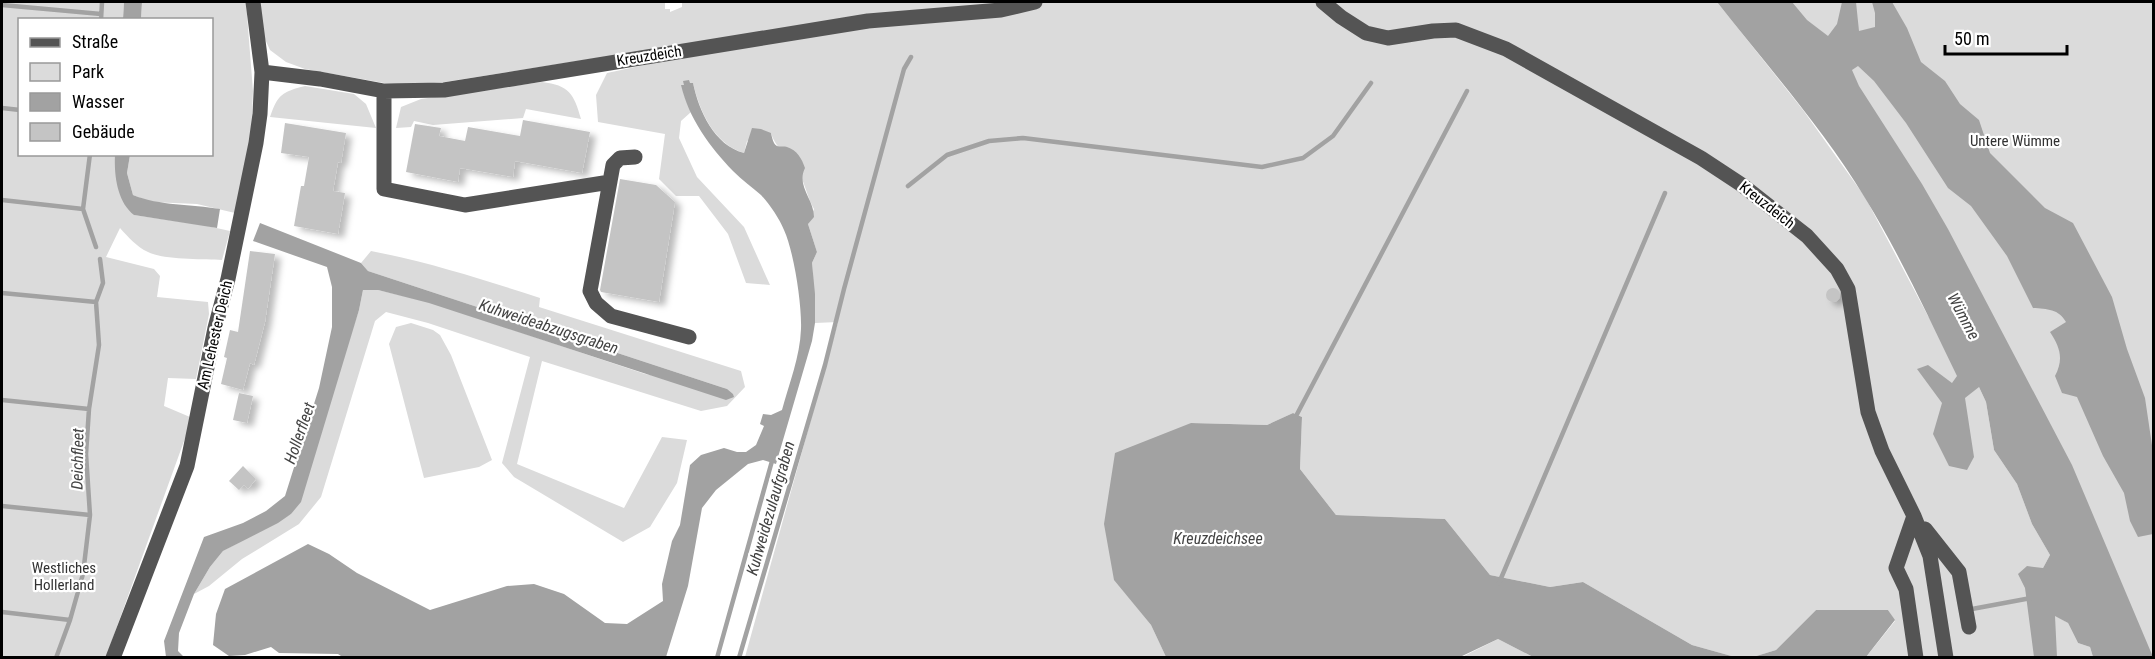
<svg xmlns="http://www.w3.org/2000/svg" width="2155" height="659" font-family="'Roboto Condensed',sans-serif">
<defs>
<filter id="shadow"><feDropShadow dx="6" dy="4" stdDeviation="3" flood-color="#0004"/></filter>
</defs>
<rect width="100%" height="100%" fill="#fff"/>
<path fill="#dbdbdb" d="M 2,2 L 124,2 L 123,19 L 20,20 L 20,154 L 115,155 L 115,161 L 134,215 L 203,225 L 230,231 L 222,260 C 204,259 164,260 148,252 C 137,247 128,237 120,228 L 106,257 L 154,269 L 160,276 L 157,297 L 208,302 L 209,314 L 196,379 L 168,378 L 164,406 L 190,417 L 188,430 L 106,657 L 2,657 Z
M 142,2 L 246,2 L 253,91 L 251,137 L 235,213 L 197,204 L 150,202 L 133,195 L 127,173 L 130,155 L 212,154 L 212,20 L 141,19 Z
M 260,2 L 665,2 L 665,9 L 670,9 L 670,12 L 682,7 L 682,2 L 1717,2 L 1803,110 L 1865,197 L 1928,316 L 1979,387 L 1986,402 L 1994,450 L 2017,484 L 2032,524 L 2050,555 L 2043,568 L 2055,615 L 2068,623 L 2078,643 L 2090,647 L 2093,657 L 1866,657 L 1895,621 L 1888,610 L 1816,610 L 1776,650 L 1753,657 L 1735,657 L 1692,645 L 1583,582 L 1550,587 L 1490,575 L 1445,519 L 1336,515 L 1300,469 L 1302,417 L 1293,413 L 1267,425 L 1191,423 L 1114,579 L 1151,625 L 1166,657 L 745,657 L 838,322 L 815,323 L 812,263 L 817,252 L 808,224 L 814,209 C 808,198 806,188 801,177 C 795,160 776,151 771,133 L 747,141 L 744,153 C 714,144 700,112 693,83 L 684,85 L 684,95 L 691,112 L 681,121 L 679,138 L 697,177 L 744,227 L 770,285 L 746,283 L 728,234 L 699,196 L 676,196 L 659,179 L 665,134 L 598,122 L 596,95 L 607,73 L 687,56 L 686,44 L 445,82 L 411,85 L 384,83 L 305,69 L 286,62 L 270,50 L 264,37 Z
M 1751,2 L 2153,2 L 2153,657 L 1998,392 Z
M 542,82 C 569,85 574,94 581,119 L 526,109 L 523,118 L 433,125 L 414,121 L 411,127 L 396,128 L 401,107 L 421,99 Z
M 305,86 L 354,94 L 366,104 L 376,128 L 270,117 C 278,94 282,92 305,86 Z
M 371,251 C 429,262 484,280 540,298 L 539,307 L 741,371 L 745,387 L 727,406 L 701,411 L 542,361 L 517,464 L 624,508 L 662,437 L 687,440 L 677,483 L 650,527 L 623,542 L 514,477 L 502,463 L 530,357 L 428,323 L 386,312 L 375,321 L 321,497 L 299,524 L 242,559 L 209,586 L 194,594 L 210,567 L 223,551 L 291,514 L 359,310 L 363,290 L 378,290 L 429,302 L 645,374 L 727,389 L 368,271 L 361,263 Z
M 411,323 L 433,330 L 440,335 L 451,355 L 492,460 L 479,467 L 424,478 L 389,344 L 396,327 Z
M 1498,639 L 1533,657 L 1460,658 Z"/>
<path fill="#a2a2a2" d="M 124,2 L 142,2 L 141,19 L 123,19 Z
M 1717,2 L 1792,2 L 1807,20 L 1828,36 L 1837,24 L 1842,2 L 1856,2 L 1859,31 L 1875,27 L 1875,13 L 1872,2 L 1892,2 L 1907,28 L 1921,62 L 1945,81 L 1960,104 L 1979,120 L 1990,153 L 2045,208 L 2073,223 L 2112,297 L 2127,349 L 2145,398 L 2153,452 L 2153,534 L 2138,537 L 2130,521 L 2124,493 L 2103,456 L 2077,397 L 2062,393 L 2055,376 C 2064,359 2060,347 2050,332 L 2066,322 C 2059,309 2047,309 2033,308 L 2007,256 L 1971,206 L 1948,188 L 1906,123 L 1874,81 L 1858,66 L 1852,70 L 1859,86 L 1922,184 L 1948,229 L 2072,465 L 2153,657 L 2093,657 L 2090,647 L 2078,643 L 2068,623 L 2055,616 L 2057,657 L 2034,657 L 2025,588 L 2018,574 L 2027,566 L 2043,568 L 2050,555 L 2032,524 L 2017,484 L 1994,450 L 1986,402 L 1979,387 L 1965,398 L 1974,457 L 1967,470 L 1949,466 L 1933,434 L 1942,403 L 1917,369 L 1928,365 L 1952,383 L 1957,376 C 1928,316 1900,255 1865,198 C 1823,128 1767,66 1717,2 Z
M 689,80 L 690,83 L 693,83 C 699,111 714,145 744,153 L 752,128 L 761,129 L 771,133 C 772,137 773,144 777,146 C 779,147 785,146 787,147 C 797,150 802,159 805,168 C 796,186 814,199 814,217 L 808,224 L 817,252 L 812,263 L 815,294 L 815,323 L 812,341 L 776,464 L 763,460 L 748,464 L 716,490 L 702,508 L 688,586 L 666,657 L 344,658 L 338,654 L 279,653 L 271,647 L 245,655 L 229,656 L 213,645 L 216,614 L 225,589 L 308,544 L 329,554 L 357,573 L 430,610 L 507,586 L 534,584 L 564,594 L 605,623 L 627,624 L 663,601 L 662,584 L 672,541 L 680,525 L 690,465 L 701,455 L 724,448 L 737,452 L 746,452 L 756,445 L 764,426 L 760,424 L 763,414 L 771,415 L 782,410 C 789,384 800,357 801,329 C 802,305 794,252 784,230 C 779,218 770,205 761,195 C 752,187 742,180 733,171 C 710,147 689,119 681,85 L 684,85 L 683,81 Z
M 115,155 L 130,155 L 127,173 L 133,195 C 160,206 191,204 220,209 L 217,228 L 134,215 C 117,202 114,175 115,155 Z
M 260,223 L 361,263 L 368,271 L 727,389 L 733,394 L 734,397 L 726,400 L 429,303 L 378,290 L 363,290 L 359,310 L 301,502 L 291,514 L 278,523 L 223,551 L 210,567 L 194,594 L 179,633 L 178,651 L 184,657 L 166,657 L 164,641 L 204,537 L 243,523 L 266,511 L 285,496 L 319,388 L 332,327 L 332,287 L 327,267 L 253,241 Z
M 1293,413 L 1302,417 L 1300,469 L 1336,515 L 1445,519 L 1490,575 L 1550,587 L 1583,582 L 1692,645 L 1735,657 L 1533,657 L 1498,639 L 1460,657 L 1166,657 L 1151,625 L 1114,580 L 1104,524 L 1115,453 L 1191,423 L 1267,425 Z
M 1816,610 L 1888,610 L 1895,620 L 1866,657 L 1753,657 L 1776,650 Z"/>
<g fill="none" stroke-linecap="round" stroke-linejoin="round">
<path stroke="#a2a2a2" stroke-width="4.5" d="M 2,5 L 101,14
M 101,20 L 102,2
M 2,108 L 20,110
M 90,154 L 83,209 L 96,247
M 908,186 L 947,155 L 989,141 L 1023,138 L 1262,167 L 1303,158 L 1333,136 L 1371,83
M 2,200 L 83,209
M 2,293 L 96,302
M 2,400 L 89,409
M 1295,418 L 1467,91
M 2,506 L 90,515
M 1499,583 L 1665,193
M 1972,609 L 2031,598
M 2,612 L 70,620
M 56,658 L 70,620 L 83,574 L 90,515 L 86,454 L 89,409 L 99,345 L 96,302 L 103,283 L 100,259
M 717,658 L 772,461
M 739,658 L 825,365 L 844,289 L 904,69 L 911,57"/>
</g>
<path fill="#c4c4c4" filter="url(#shadow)" d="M 523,120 L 590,132 L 582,173 L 515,161 L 513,177 L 460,168 L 458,182 L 406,172 L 415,124 L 441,128 L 439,136 L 465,141 L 468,127 L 520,136 Z
M 285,123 L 346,133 L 341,163 L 338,162 L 333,191 L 345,193 L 338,234 L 294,226 L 301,186 L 304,186 L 309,157 L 281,153 Z
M 620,179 L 656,185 L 675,202 L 659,302 L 601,292 L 600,290 Z
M 250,251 L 275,254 L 265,322 L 254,365 L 250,363 L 243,390 L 221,384 L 227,358 L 224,357 L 230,330 L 238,332 Z
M1826 295a7 7 0 1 1 14 0a7 7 0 1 1-14 0Z
M 239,393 L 253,396 L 247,423 L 233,420 Z
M 243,466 L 256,479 L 248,489 L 244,485 L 239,490 L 229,481 Z"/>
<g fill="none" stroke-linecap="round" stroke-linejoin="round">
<path stroke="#545454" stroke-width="15" d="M 1323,2 L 1341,17 L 1366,33 L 1388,38 L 1433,31 L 1456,30 L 1506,49 L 1701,158 L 1742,185 L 1807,236 L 1837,269 L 1848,289 L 1868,412 L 1882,451 L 1914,516 L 1930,556 L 1946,658
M 262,72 L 320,79 L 384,91 L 444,90 L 868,21 L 1001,10 L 1035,2
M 384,91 L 384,189 L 465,205 L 610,182
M 635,157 L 620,158 L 613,165 L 590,291 L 596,303 L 611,316 L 689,337
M 1914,516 L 1896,568 L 1906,589 L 1916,658
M 1925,529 L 1959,572 L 1969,627
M 113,658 L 187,466 L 215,328 L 228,279 L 256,143 L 260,114 L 262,72 L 253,2"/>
</g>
<g text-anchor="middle" stroke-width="4.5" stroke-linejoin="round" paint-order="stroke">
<g font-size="15" fill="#000" stroke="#fff">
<text transform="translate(649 56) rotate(-9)" y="5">Kreuzdeich</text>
<text transform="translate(1767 205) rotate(38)" y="5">Kreuzdeich</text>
<text transform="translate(215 335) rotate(-77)" y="5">Am Lehester Deich</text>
</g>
<g font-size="15" fill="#323232" stroke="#fff">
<text x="2015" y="146">Untere Wümme</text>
<text x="64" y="573">Westliches<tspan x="64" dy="17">Hollerland</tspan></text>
</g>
<g font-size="16" font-style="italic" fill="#434343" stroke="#fff">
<text transform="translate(1964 316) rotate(62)" y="6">Wümme</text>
<text transform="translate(549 326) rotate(18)" y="6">Kuhweideabzugsgraben</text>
<text transform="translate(299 433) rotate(-71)" y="6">Hollerfleet</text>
<text transform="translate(77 459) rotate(-89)" y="6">Deichfleet</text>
<text transform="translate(770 508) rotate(-74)" y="6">Kuhweidezulaufgraben</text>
<text x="1218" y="544">Kreuzdeichsee</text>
</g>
</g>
<rect width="2155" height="659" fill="none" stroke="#000000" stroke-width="6"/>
<rect x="18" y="18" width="195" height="138" fill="#ffffff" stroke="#999999" stroke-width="1.5"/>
<rect x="30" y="38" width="30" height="9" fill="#545454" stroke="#999999" stroke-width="1.5"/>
<text x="72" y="48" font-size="18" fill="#000000">Straße</text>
<rect x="30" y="63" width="30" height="18" fill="#dbdbdb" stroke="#999999" stroke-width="1.5"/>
<text x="72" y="78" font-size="18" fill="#000000">Park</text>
<rect x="30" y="93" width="30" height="18" fill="#a2a2a2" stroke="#999999" stroke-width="1.5"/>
<text x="72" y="108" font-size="18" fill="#000000">Wasser</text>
<rect x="30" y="123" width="30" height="18" fill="#c4c4c4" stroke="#999999" stroke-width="1.5"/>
<text x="72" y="138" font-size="18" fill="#000000">Gebäude</text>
<path d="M1945 45v9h122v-9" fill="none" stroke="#000000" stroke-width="3"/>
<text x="1954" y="45" font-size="18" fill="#000000" stroke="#ffffff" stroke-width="4.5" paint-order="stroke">50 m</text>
</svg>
